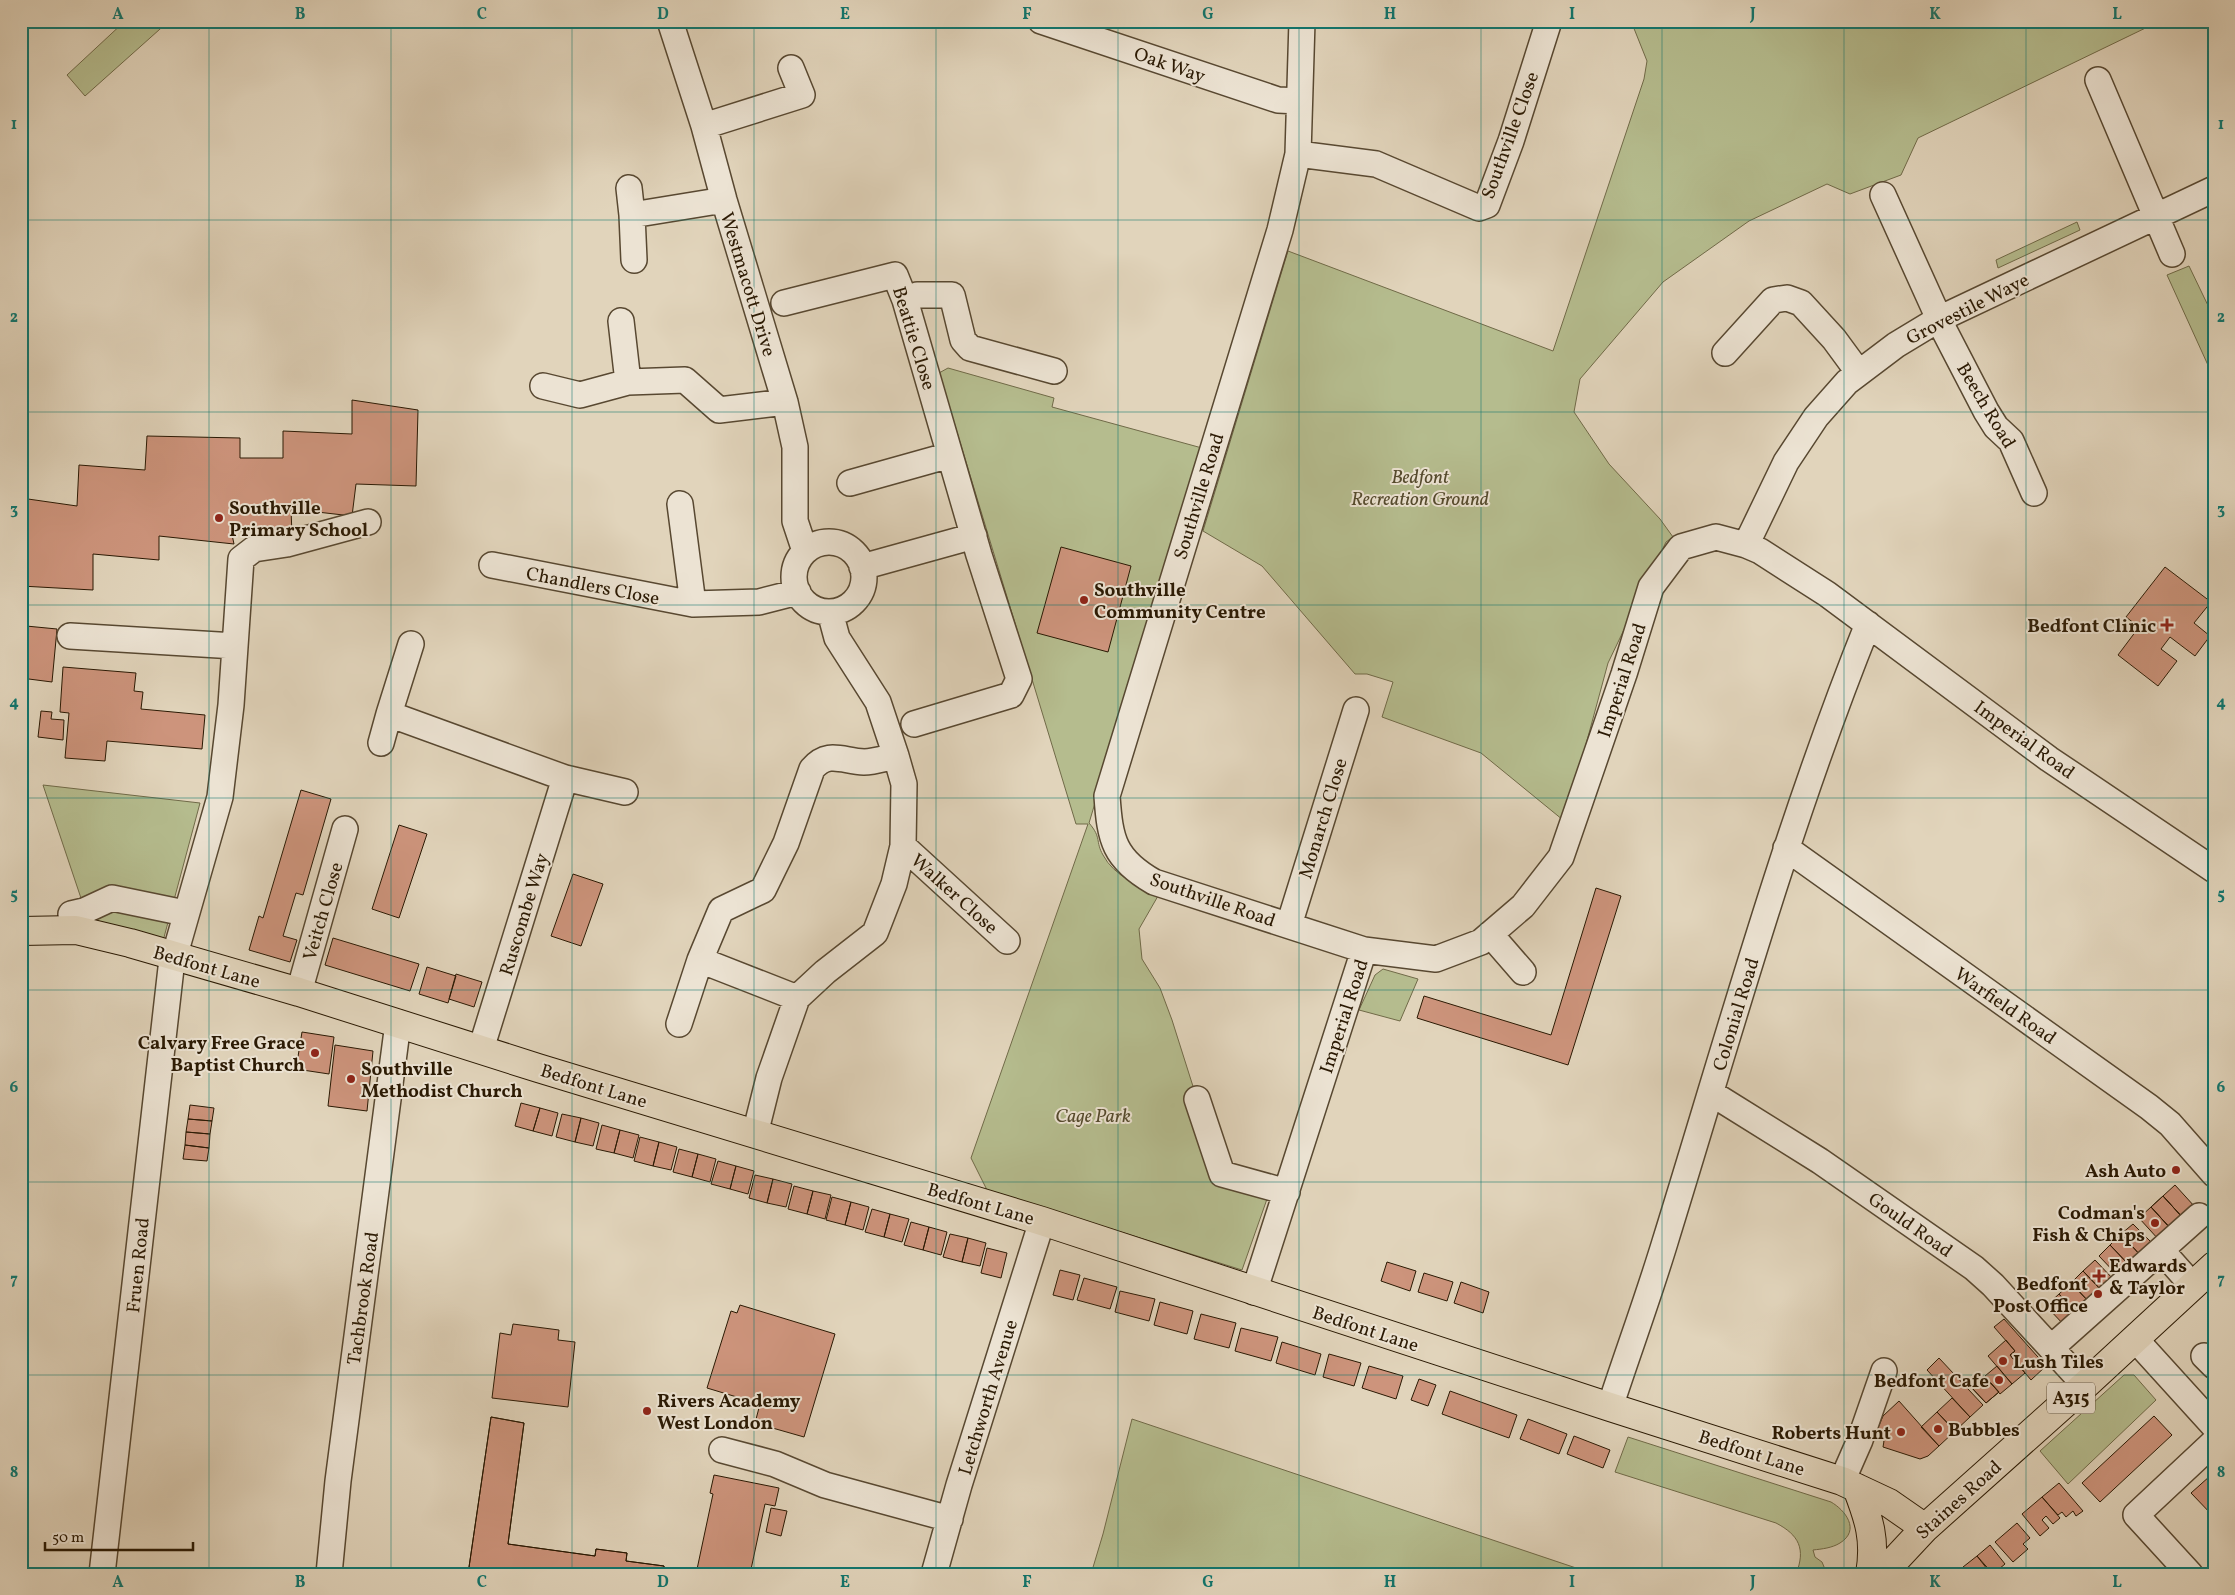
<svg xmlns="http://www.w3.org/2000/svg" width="2235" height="1595" font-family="Vollkorn,serif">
<rect width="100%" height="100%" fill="#e1d4bb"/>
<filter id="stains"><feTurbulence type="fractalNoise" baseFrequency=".004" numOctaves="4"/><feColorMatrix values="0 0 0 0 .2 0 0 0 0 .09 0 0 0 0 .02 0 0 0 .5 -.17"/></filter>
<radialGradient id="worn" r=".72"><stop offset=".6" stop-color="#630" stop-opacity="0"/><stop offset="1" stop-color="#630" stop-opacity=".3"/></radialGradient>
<path fill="#b5bc8e" stroke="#706a48" d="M 125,21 L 169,21 L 85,96 L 67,75 Z
M 1631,21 L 2160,21 L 1918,138 L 1901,175 L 1850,194 L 1827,184 L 1749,221 L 1663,282 L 1580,379 L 1574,412 L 1609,464 L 1660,519 L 1673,537 L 1666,542 L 1608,663 L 1569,807 L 1563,820 L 1481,753 L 1382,717 L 1393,682 L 1367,674 L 1355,674 L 1262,566 L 1203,531 L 1288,251 L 1553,351 L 1644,79 L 1647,61 Z
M 2077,222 L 2080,230 L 1998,268 L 1996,260 Z
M 2189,266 L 2214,318 L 2214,373 L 2212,374 L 2167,275 Z
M 948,368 L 1054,398 L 1052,407 L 1202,448 L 1089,823 C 1102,838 1095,841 1103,855 C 1114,876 1138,885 1158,896 L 1139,929 L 1142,959 L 1160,988 L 1172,1020 L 1197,1099 L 1212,1179 L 1267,1199 L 1242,1270 L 987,1190 L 971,1158 L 1088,824 L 1076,824 L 939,373 Z
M 43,785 L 200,803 L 163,941 L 89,922 Z
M 1383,969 L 1418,979 L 1400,1021 L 1359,1010 L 1375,975 Z
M 2124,1375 L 2134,1375 L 2156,1400 L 2068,1484 L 2040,1451 Z
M 1132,1419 L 1594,1574 L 1091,1574 L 1103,1534 Z
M 1628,1437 L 1831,1502 C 1845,1510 1861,1530 1840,1543 C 1832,1548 1822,1549 1813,1550 L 1815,1557 L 1822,1562 L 1827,1574 L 1796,1574 C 1806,1549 1799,1535 1776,1523 L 1615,1472 Z"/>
<path fill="#cd947c" stroke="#2a1903" d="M 352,400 L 418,410 L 416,486 L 356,484 L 352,516 L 291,509 L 292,535 L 231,530 L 234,544 L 159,536 L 159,560 L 93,554 L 93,590 L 21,586 L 21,498 L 77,506 L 79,465 L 145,470 L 147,436 L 240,438 L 240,458 L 283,458 L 283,431 L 352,434 Z
M 1061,547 L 1131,566 L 1108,652 L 1037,633 Z
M 2165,567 L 2211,602 L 2194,623 L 2210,636 L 2195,656 L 2170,637 L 2161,649 L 2177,661 L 2158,686 L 2118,655 L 2139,627 L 2126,617 Z
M 26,626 L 57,629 L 52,682 L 21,678 Z
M 63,667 L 136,673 L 134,691 L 143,692 L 141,709 L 205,715 L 202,749 L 107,741 L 105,761 L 65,758 L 69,713 L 60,712 Z
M 41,711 L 52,712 L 51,719 L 64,720 L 63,740 L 38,737 Z
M 301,790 L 331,799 L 303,895 L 296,893 L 283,936 L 297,940 L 290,962 L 249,950 L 259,916 L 263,918 Z
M 399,825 L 427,834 L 399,918 L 372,909 Z
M 573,874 L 603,884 L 581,946 L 551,936 Z
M 1596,888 L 1621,896 L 1568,1065 L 1417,1018 L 1424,996 L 1551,1035 Z
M 333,938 L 419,964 L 410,991 L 325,965 Z
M 427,967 L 456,976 L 448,1003 L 419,994 Z
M 456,974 L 482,982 L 474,1007 L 449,999 Z
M 302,1032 L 334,1037 L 329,1074 L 296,1069 Z
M 335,1045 L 373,1051 L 367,1111 L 328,1106 Z
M 521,1103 L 540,1108 L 533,1131 L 515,1126 Z
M 190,1105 L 214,1108 L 212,1121 L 188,1119 Z
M 540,1108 L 558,1113 L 552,1136 L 533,1131 Z
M 562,1114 L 581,1118 L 575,1142 L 556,1137 Z
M 581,1118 L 599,1123 L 593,1146 L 575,1142 Z
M 188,1119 L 212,1121 L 210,1134 L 186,1132 Z
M 602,1125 L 620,1130 L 614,1153 L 596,1149 Z
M 620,1130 L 639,1135 L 633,1158 L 614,1153 Z
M 186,1132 L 210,1134 L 209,1148 L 185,1145 Z
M 640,1137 L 659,1142 L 653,1166 L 634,1161 Z
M 659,1142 L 677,1147 L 671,1170 L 653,1166 Z
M 185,1145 L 209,1148 L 207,1161 L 183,1159 Z
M 679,1149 L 698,1154 L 692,1177 L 673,1172 Z
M 698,1154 L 716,1159 L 710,1182 L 692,1177 Z
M 718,1161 L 736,1166 L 730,1189 L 711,1184 Z
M 736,1166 L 754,1171 L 748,1194 L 730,1189 Z
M 755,1175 L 773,1179 L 767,1203 L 749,1198 Z
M 773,1179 L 792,1184 L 786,1207 L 767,1203 Z
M 2175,1185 L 2195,1207 L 2183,1218 L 2163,1196 Z
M 794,1186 L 813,1191 L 807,1214 L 788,1209 Z
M 813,1191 L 831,1195 L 825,1219 L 807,1214 Z
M 2163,1196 L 2183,1218 L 2171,1229 L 2151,1207 Z
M 2163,1196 L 2183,1218 L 2171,1229 L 2151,1207 Z
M 832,1197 L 851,1202 L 845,1225 L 826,1220 Z
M 851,1202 L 869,1207 L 863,1230 L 845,1225 Z
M 2151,1207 L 2171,1229 L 2159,1240 L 2139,1218 Z
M 872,1209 L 890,1214 L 884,1237 L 865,1232 Z
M 890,1214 L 909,1219 L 902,1242 L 884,1237 Z
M 911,1222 L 929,1227 L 923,1250 L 904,1245 Z
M 2133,1224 L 2153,1244 L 2141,1256 L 2121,1234 Z
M 929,1227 L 947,1232 L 941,1255 L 923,1250 Z
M 950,1234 L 968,1238 L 962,1262 L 943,1257 Z
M 2121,1234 L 2141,1256 L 2130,1266 L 2110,1245 Z
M 968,1238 L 986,1243 L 980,1266 L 962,1262 Z
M 2110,1245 L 2130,1266 L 2119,1277 L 2099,1256 Z
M 987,1248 L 1007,1253 L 1001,1278 L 981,1273 Z
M 2095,1260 L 2115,1281 L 2103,1292 L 2083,1271 Z
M 1387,1262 L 1416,1271 L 1410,1291 L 1381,1281 Z
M 1060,1270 L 1080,1275 L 1073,1300 L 1053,1295 Z
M 2083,1271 L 2103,1292 L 2091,1304 L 2071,1283 Z
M 1424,1273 L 1453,1282 L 1447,1301 L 1418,1292 Z
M 1084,1278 L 1117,1287 L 1110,1309 L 1077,1300 Z
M 1461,1282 L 1489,1292 L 1483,1313 L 1454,1303 Z
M 2071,1283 L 2091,1304 L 2078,1315 L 2059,1294 Z
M 1120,1291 L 1155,1299 L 1149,1321 L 1115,1312 Z
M 2059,1294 L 2078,1315 L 2066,1327 L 2046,1306 Z
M 1160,1302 L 1193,1311 L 1187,1334 L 1154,1325 Z
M 740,1305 L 835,1334 L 804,1437 L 755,1423 L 760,1404 L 707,1388 L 731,1311 L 737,1313 Z
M 1201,1314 L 1236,1323 L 1229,1348 L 1194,1339 Z
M 2004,1319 L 2046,1366 L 2031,1380 L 2010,1355 L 2015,1351 L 1994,1327 Z
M 513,1324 L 559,1330 L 558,1340 L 575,1342 L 568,1407 L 492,1398 L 500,1333 L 511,1335 Z
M 1241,1328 L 1278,1337 L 1271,1361 L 1235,1351 Z
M 2006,1340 L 2015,1351 L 2010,1355 L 2025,1373 L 2012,1384 L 1988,1356 Z
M 1282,1342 L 1321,1354 L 1315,1375 L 1276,1363 Z
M 1329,1354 L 1361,1363 L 1354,1386 L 1323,1377 Z
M 1939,1358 L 1983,1405 L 1970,1417 L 1927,1370 Z
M 1369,1366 L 1403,1376 L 1396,1399 L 1362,1388 Z
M 1997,1366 L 2012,1384 L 2000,1394 L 1985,1376 Z
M 1984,1376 L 1999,1392 L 1986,1403 L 1971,1387 Z
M 1984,1376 L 1999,1392 L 1986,1403 L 1971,1387 Z
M 1419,1379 L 1436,1385 L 1428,1406 L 1411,1400 Z
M 1450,1391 L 1517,1415 L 1509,1438 L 1442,1414 Z
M 1952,1398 L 1970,1417 L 1955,1431 L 1937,1412 Z
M 1899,1401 L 1939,1446 L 1928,1456 L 1920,1459 L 1883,1447 L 1884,1441 L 1874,1437 L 1883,1416 Z
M 1937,1412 L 1955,1431 L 1939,1446 L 1921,1427 Z
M 2154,1416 L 2172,1435 L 2100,1502 L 2082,1483 Z
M 491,1417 L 524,1423 L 508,1544 L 595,1556 L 596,1549 L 627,1553 L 626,1561 L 664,1566 L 664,1568 L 678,1570 L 677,1574 L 468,1574 Z
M 491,1417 L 524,1423 L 508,1544 L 595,1556 L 596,1549 L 627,1553 L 626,1561 L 664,1566 L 664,1568 L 678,1570 L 677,1574 L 468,1574 Z
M 1528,1419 L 1567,1434 L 1559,1454 L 1520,1439 Z
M 1574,1436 L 1610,1450 L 1603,1468 L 1567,1454 Z
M 714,1475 L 779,1488 L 775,1506 L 765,1504 L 750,1574 L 696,1574 L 713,1494 L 710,1493 Z
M 2210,1476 L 2214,1480 L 2214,1517 L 2191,1493 Z
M 2059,1483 L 2083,1511 L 2076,1516 L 2073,1511 L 2066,1517 L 2062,1512 L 2058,1515 L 2042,1497 Z
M 2042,1497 L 2060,1518 L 2053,1524 L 2046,1516 L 2042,1520 L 2049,1528 L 2040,1536 L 2022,1514 Z
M 771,1508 L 787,1511 L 781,1536 L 766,1532 Z
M 2017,1523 L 2030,1538 L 2023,1544 L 2028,1549 L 2013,1562 L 1995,1542 Z
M 1990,1545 L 2005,1564 L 1993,1574 L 1977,1556 Z
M 1977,1556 L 1991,1574 L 1969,1574 L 1963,1567 Z"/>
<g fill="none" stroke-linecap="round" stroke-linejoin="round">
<g stroke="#584831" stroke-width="28">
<path id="minor" d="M 670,21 L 704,126 L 724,200 L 785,402 L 795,447 L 795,521 L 805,551
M 1041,21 L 1278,100 L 1299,101
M 1302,21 L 1298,154 L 1280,230 L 1107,796 C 1110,840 1114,859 1154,882 L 1364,950 L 1436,959 L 1481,942 L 1523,906 L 1561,857 L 1624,674 L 1651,587 L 1681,547 L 1716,537 L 1746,545 L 1760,551 L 1827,594 L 2049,759 L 2214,870
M 2098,80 L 2172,254
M 704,126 L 802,95 L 791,68
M 1298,154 L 1376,164 L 1479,208 L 1487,205 L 1511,141 L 1549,21
M 629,188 L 632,215 L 724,200
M 1883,195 L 1945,332 L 1986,411 L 1996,427 L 2011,441 L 2034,493
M 632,215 L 634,260
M 905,300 L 917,295 L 952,295 L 963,340 L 970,348 L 1054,371
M 784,303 L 895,275 L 905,300 L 979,555 L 1019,679 L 1011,695 L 914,724
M 621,321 L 628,382 L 685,380 L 719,410 L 785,402
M 1725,353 L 1773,300 L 1787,298 L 1801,303 L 1834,339 L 1859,373
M 543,386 L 580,395 L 628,382
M 850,483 L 950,455
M 680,504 L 693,604
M794 577a35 35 0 1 1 70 0a35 35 0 1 1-70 0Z
M 1746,545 L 1786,462 L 1816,417 L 1847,382 L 1896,345 L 1939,319 L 2214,189
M 492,565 L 693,604 L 759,602 L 798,592
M 862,567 L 974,536
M 70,636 L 235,646
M 411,644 L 389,714 L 565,778
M 381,743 L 389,714
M 903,846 L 1007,941
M 1786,848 L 2149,1107 L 2170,1124 L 2214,1174
M 1289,925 L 1356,710
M 76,930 L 71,914 L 84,911 L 112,898 L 175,911
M 1490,934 L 1523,972
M 700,960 L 797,998
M 299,992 L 345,829
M 679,1024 L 700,960 L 721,910 L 763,890 L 786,843 L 812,769 C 828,750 842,761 864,762 C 874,762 886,758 896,756
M 481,1049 L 565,778 L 625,792
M 1711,1093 L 1820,1161 L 1974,1268 L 1993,1285 L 2085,1385
M 1197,1099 L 1222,1174 L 1287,1192
M 755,1134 L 769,1078 L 797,998 L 825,972 L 875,933 L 894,884 L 903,846 L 904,784 L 896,756 L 878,702 L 837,638 L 830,612
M 2161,1250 L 2193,1286
M 1254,1292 L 1364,950
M 2135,1339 L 2214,1426
M 2051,1348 L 2199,1216
M 2204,1356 L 2214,1366
M 1610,1407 C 1628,1352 1648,1298 1665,1242 C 1729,1035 1787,825 1868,624
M 722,1450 L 775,1464 L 825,1485 L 950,1519
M 1842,1481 L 1860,1440 L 1884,1371
M 102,1574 L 171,968 L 220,797 L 231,705 L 241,559 L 254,549 L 287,544 L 368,522
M 329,1574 L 338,1481 L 398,1023
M 934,1574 L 959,1485 L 1042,1221
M 2190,1574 L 2136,1515 L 2214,1442"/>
</g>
<g stroke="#2a1903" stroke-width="30">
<path id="major" d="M 21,931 L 76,930 L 130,943 L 299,992 L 538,1068 L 1042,1221 L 1610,1407 L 1842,1481 L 1889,1503 L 1925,1528
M 1857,1488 C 1869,1519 1876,1540 1870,1574
M 1882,1574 L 1925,1528 L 2085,1385 L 2214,1266"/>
</g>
<use href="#minor" stroke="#ece3d3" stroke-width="25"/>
<use href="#major" stroke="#e1d4bb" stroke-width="28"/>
</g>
<path fill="none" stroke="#0f766e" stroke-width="1" stroke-opacity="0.55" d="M 209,21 L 209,1574M 391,21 L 391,1574M 572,21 L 572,1574M 754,21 L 754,1574M 936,21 L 936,1574M 1118,21 L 1118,1574M 1299,21 L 1299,1574M 1481,21 L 1481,1574M 1662,21 L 1662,1574M 1844,21 L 1844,1574M 2026,21 L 2026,1574M 21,220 L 2214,220M 21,412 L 2214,412M 21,605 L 2214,605M 21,798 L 2214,798M 21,990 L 2214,990M 21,1182 L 2214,1182M 21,1375 L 2214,1375"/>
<g fill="#8f2418" stroke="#ece3d3" stroke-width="2">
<circle cx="219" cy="518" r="5"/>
<circle cx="1084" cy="600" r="5"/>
<path d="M2164.5 617.5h5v5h5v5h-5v5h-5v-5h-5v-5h5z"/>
<circle cx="315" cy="1053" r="5"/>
<circle cx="351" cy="1079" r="5"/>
<circle cx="2176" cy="1170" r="5"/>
<circle cx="2155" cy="1223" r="5"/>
<path d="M2096.5 1268.5h5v5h5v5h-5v5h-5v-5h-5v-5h5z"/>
<circle cx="2098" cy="1294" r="5"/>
<circle cx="2003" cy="1361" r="5"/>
<circle cx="1999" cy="1380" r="5"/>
<circle cx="647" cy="1411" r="5"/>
<circle cx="1938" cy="1429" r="5"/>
<circle cx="1901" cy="1432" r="5"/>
</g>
<g text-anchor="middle" stroke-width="4" stroke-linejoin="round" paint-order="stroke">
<rect fill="#ece3d3" stroke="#645641" stroke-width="1" x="2047" y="1382.5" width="48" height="31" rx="4"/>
<g font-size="18" font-weight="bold" fill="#2a1903">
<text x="2071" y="1404">A315</text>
</g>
<g font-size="19" fill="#2a1903" stroke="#ece3d3">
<text transform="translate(1170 64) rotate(19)" y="7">Oak Way</text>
<text transform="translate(1509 135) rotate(-70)" y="7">Southville Close</text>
<text transform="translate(749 284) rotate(73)" y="7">Westmacott Drive</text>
<text transform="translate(1967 308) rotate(-27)" y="7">Grovestile Waye</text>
<text transform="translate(915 338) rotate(73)" y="7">Beattie Close</text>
<text transform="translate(1987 405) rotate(59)" y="7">Beech Road</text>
<text transform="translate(1198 496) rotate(-73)" y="7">Southville Road</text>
<text transform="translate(593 585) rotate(11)" y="7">Chandlers Close</text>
<text transform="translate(1621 680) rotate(-72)" y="7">Imperial Road</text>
<text transform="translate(2025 739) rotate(36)" y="7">Imperial Road</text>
<text transform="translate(1322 818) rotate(-73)" y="7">Monarch Close</text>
<text transform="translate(955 893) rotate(42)" y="7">Walker Close</text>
<text transform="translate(1213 899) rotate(19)" y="7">Southville Road</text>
<text transform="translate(322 911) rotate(-74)" y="7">Veitch Close</text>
<text transform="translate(523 914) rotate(-73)" y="7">Ruscombe Way</text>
<text transform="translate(207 966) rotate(16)" y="7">Bedfont Lane</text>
<text transform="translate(2006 1005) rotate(35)" y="7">Warfield Road</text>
<text transform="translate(1735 1014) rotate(-73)" y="7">Colonial Road</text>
<text transform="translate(1343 1016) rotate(-72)" y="7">Imperial Road</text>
<text transform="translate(594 1085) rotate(17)" y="7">Bedfont Lane</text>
<text transform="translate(981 1203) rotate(16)" y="7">Bedfont Lane</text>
<text transform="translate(1911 1224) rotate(35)" y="7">Gould Road</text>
<text transform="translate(137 1265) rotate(-84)" y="7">Fruen Road</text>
<text transform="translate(362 1298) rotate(-82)" y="7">Tachbrook Road</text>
<text transform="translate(1366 1328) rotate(18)" y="7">Bedfont Lane</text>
<text transform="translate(987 1397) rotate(-73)" y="7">Letchworth Avenue</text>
<text transform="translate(1752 1452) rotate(18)" y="7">Bedfont Lane</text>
<text transform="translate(1958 1499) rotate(-42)" y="7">Staines Road</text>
</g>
<g font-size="19" font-style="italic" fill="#544a2d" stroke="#ece3d3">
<text x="1420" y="483">Bedfont<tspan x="1420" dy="22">Recreation Ground</tspan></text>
<text x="1093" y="1122">Cage Park</text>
</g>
<g font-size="19" font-weight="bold" fill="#2a1903" stroke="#ece3d3" text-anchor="start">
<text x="229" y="514">Southville<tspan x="229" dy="22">Primary School</tspan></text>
<text x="1094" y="596">Southville<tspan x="1094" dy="22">Community Centre</tspan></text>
<text x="2156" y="632" text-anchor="end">Bedfont Clinic</text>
<text x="305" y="1049" text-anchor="end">Calvary Free Grace<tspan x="305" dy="22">Baptist Church</tspan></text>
<text x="361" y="1075">Southville<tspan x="361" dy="22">Methodist Church</tspan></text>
<text x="2166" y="1177" text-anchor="end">Ash Auto</text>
<text x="2145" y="1219" text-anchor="end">Codman's<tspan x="2145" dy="22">Fish &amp; Chips</tspan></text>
<text x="2109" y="1272">Edwards<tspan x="2109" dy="22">&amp; Taylor</tspan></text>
<text x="2088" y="1290" text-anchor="end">Bedfont<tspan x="2088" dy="22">Post Office</tspan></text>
<text x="2013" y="1368">Lush Tiles</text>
<text x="1989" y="1387" text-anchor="end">Bedfont Cafe</text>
<text x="657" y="1407">Rivers Academy<tspan x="657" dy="22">West London</tspan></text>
<text x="1948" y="1436">Bubbles</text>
<text x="1891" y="1439" text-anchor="end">Roberts Hunt</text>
</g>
</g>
<rect width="2235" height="1595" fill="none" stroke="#e1d4bb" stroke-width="55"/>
<path d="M45 1542v8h148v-8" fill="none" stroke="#2a1903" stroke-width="2.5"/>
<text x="52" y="1542" font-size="15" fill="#2a1903" stroke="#ece3d3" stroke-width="4" paint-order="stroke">50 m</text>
<rect x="28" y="28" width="2180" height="1540" fill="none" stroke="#0f766e" stroke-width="2"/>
<g font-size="16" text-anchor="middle" font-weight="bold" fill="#0f766e">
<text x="118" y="19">A</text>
<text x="300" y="19">B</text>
<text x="482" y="19">C</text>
<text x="663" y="19">D</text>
<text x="845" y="19">E</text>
<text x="1027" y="19">F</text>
<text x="1208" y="19">G</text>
<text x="1390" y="19">H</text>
<text x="1572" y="19">I</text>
<text x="1753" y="19">J</text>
<text x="1935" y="19">K</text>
<text x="2117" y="19">L</text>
<text x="14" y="129">1</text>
<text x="2221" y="129">1</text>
<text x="14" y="322">2</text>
<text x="2221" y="322">2</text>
<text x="14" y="514">3</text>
<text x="2221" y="514">3</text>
<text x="14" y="707">4</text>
<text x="2221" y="707">4</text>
<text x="14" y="899">5</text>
<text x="2221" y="899">5</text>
<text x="14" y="1092">6</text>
<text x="2221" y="1092">6</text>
<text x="14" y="1284">7</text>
<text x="2221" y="1284">7</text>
<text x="14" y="1477">8</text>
<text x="2221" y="1477">8</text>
<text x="118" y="1587">A</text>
<text x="300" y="1587">B</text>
<text x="482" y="1587">C</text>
<text x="663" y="1587">D</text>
<text x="845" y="1587">E</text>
<text x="1027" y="1587">F</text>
<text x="1208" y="1587">G</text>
<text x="1390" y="1587">H</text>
<text x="1572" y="1587">I</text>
<text x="1753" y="1587">J</text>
<text x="1935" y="1587">K</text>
<text x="2117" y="1587">L</text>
</g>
<rect width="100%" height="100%" filter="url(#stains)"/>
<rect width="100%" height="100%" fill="url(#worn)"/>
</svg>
